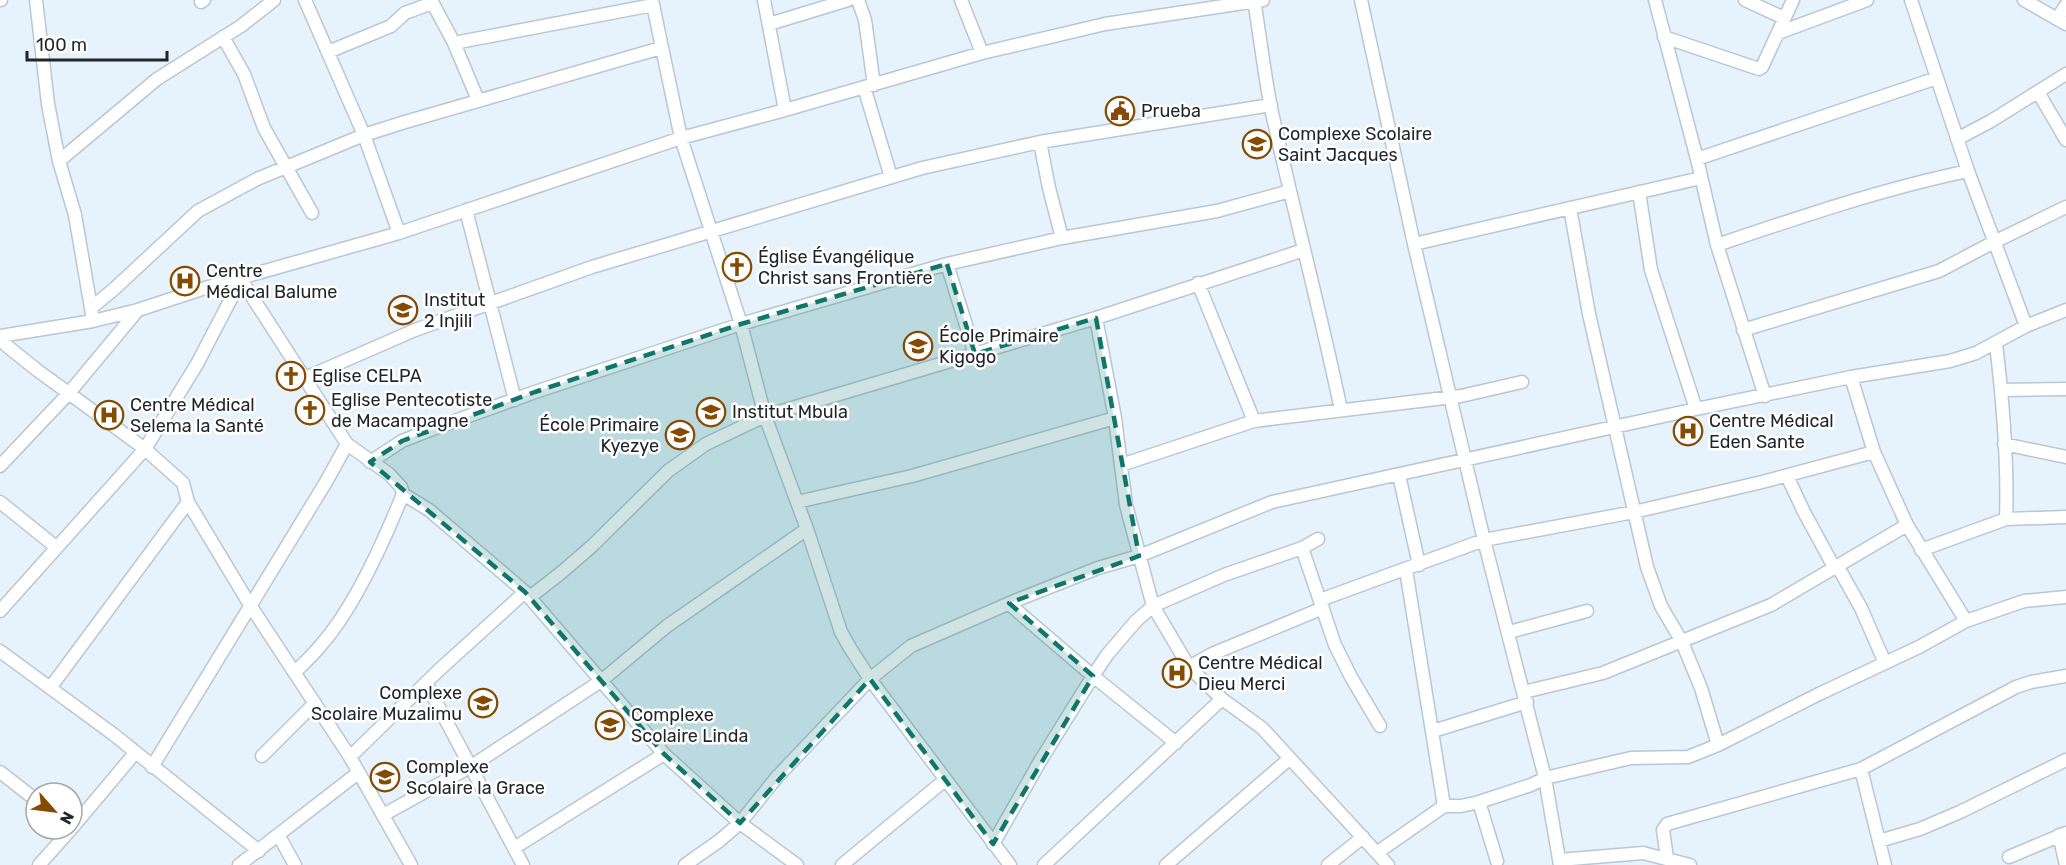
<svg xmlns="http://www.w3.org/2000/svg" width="2066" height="865" font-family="Rubik,sans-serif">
<rect width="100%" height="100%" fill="#e6f3fd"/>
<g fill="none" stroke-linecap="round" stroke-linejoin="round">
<g stroke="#b7c7d4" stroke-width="15">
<path id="minor" d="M 0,0 L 1,0
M 36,0 L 48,104 L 59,161 L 75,215 L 92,314
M 305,0 L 364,135 L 399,233
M 431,0 L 454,43 L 478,100
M 652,0 L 681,138 L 741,324 L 765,416 L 807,529 L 841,632 L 850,648 L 870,679 L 1010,865
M 764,0 L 785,110
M 858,0 L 865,20 L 874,85
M 961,0 L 982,53
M 1254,0 C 1260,36 1264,72 1271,108 C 1293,209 1320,309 1341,410
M 1361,0 L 1414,244 L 1484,540 L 1545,778 L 1560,865
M 1655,0 L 1697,159 L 1717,245 L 1765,396
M 1745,0 L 1784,18
M 1911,0 L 1968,171 L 2026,326
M 2024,0 L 2066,24
M 201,2 L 204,0
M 2057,19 L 2066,5
M 769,24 L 848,0
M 1778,33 L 1867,0
M 223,37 L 244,74 L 264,128 L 312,213
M 1664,37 L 1759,69 L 1762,67 L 1793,0
M 454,43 L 653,5
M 328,52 L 391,26 L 405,13 L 432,3
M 864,87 L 891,177
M 2038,92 L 2066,140
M 1957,139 L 1991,121 L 2066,74
M 1040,142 L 1049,188 L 1062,238
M 1697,159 L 1937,78
M 59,161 L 157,79 L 241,26 L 274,0
M 1639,192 L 1651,270 L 1696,409
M 1570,208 L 1589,314 L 1647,567 L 1661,606 L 1682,642 L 1701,688 L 1718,745
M 466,210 L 515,400
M 1414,244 L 1701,178
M 1717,245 C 1800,217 1882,189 1968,171
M 947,264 L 975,354
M 240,278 L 347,444 L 389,474 L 401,487 L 403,494 L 429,510 L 525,592 L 664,754 L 740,823 L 797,865
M 1198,283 L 1254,421
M 91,308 L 113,290 L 198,211 L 257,179 L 364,135 L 405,122 L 661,48
M 1096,318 L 1115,418 L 1126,505 L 1153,606 L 1189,667 L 1222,699 L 1262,728 L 1388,865
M 1743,330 L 1939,271 L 1994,242 L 2066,207
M 0,336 L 93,321 L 138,310 L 205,288 L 399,233 L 681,138 L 785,110 L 982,53 L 1105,24 L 1263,0
M 0,339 L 7,346 L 37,370 L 145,449 L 183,483 L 188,502 L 250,605 L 350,757 L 411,865
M 1996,344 C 2003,402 2008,461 2006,519
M 1851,377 L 1874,452 L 1907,525 L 1966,621
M 305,378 L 415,330 L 592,267 L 922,168 L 1040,142 L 1271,105
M 2001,390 L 2066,389
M 2004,444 L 2066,457
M 370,462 L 402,441 L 438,427 L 535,392 L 741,324 L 947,264 L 1062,238 L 1217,211 L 1290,191
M 1121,465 L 1254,421 L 1461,396 L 1522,382
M 0,466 L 69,393 L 138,310
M 1399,475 L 1419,565
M 1787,476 L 1804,512 L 1835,569
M 0,502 L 56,547
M 797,502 L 912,476 L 1115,418
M 1302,548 L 1335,645 L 1351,677 L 1380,726
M 1921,550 L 2006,519 L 2066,517
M 1838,567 L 1861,608 L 1885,663
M 1406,570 L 1444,806
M 530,597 L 562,572 L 592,546 L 668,471 L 706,444 L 765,416 L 1096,318 L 1304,250
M 1320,600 L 1484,540 L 1634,512 L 1762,482 L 1874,452
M 1009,604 L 1093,676 L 1176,743
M 0,611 L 145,449 L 197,364 L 234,293 L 243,283
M 1509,632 L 1587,611
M 0,651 L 113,734 L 259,851
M 1189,667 L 1212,654 L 1323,608
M 295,672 C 304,663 313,655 321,645 C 354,608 384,541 403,494
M 426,683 L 523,865
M 50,688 L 188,502
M 1524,692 L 1603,673 L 1771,605 L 1907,525
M 1433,731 L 1527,702
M 262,756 L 315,703
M 350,757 L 439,670 L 525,592
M 152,767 L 326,482 L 347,444
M 1861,769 L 1885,865
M 0,772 L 36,800
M 1479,802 L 1497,861
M 383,815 L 470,767 L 601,681 L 667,626 L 807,529
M 72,828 L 135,753
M 2059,835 L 2066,865
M 279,836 L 295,865
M 1879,841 L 1920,829 L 1960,812 L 2066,760
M 993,844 L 1039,763 L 1093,676 L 1107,655 L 1136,621 L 1153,606 L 1224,575 L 1302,548 L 1318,539
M 514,848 L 664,754
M 1378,852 L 1444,806 L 1461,806 L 1479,802 L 1531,785 L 1545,778 L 1631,758 L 1688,757 L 1718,745 L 1819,694 L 1919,647 L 1966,621 L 2024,601 L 2066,597
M 2009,857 L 2066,833
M 1667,858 L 1663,830 L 1667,824 L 1861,769 L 2016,687 L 2031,682 L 2066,676
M 1559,860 L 1643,853 L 1690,865
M 39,865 L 71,829
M 239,865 L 358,773
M 685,865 L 719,841 L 740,823 L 777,777 L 870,679 L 911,646 L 1017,600 L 1098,568 L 1139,556 L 1272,502 L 1696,409 L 1851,377 L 1950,361 L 1976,353 L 2026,326 L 2066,310
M 842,865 L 945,780
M 1044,865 L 1222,699
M 1166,865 L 1289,759
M 1328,865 L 1363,837"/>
</g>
<use href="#minor" stroke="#fff" stroke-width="12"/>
</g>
<path fill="#0f766e" fill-opacity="0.2" stroke="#0f766e" stroke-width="4.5" stroke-dasharray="12 8" stroke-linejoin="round" d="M 947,264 L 975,354 L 1096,318 L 1139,556 L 1009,603 L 1093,676 L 993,844 L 870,679 L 740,823 L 664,754 L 525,592 L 370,462 L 402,441 L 535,392 L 741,324 Z"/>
<defs>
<g id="civic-ring" transform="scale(1.5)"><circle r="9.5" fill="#fff" stroke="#854b02" stroke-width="1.5"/><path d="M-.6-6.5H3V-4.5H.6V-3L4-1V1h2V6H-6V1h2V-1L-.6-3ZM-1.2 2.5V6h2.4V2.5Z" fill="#854b02"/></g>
<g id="school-ring" transform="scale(1.5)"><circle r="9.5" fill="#fff" stroke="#854b02" stroke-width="1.5"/><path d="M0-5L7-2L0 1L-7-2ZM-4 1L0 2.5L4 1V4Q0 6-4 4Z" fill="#854b02"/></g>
<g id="church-ring" transform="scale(1.5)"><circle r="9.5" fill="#fff" stroke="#854b02" stroke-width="1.5"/><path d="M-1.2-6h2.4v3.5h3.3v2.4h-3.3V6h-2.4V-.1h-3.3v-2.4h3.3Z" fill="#854b02"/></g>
<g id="hospital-ring" transform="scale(1.5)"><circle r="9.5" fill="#fff" stroke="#854b02" stroke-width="1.5"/><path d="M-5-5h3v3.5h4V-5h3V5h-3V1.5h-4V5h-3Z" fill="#854b02"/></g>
</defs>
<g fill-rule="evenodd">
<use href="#civic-ring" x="1120" y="111"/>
<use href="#school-ring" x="1257" y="144"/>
<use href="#church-ring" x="737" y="267"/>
<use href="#hospital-ring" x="185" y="281"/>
<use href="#school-ring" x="403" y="310"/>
<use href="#school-ring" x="918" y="346"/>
<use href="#church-ring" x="291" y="376"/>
<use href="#church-ring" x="310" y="410"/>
<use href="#school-ring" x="711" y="412"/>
<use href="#hospital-ring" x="109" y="415"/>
<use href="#hospital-ring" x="1688" y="431"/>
<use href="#school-ring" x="680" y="435"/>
<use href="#hospital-ring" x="1177" y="673"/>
<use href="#school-ring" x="483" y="703"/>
<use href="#school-ring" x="610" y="725"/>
<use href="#school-ring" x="385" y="777"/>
</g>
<g text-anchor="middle" stroke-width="5" stroke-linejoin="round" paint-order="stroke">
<g font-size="18" fill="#1f2529" stroke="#fff" text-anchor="start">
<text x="1141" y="117">Prueba</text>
<text x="1278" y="140">Complexe Scolaire<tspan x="1278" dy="21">Saint Jacques</tspan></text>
<text x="758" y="263">Église Évangélique<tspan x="758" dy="21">Christ sans Frontière</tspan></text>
<text x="206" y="277">Centre<tspan x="206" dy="21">Médical Balume</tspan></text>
<text x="424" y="306">Institut<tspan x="424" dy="21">2 Injili</tspan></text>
<text x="939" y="342">École Primaire<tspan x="939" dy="21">Kigogo</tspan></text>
<text x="312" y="382">Eglise CELPA</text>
<text x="331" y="406">Eglise Pentecotiste<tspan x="331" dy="21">de Macampagne</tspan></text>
<text x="130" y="411">Centre Médical<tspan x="130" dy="21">Selema la Santé</tspan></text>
<text x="732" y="418">Institut Mbula</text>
<text x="1709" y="427">Centre Médical<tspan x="1709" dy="21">Eden Sante</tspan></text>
<text x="659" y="431" text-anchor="end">École Primaire<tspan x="659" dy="21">Kyezye</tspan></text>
<text x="1198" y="669">Centre Médical<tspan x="1198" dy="21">Dieu Merci</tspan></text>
<text x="462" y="699" text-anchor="end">Complexe<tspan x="462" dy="21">Scolaire Muzalimu</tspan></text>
<text x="631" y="721">Complexe<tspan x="631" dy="21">Scolaire Linda</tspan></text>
<text x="406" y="773">Complexe<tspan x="406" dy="21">Scolaire la Grace</tspan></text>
</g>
</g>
<g transform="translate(54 811) rotate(118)"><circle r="28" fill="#ffffff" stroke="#a5a8a9" stroke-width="1.5"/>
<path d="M0-4.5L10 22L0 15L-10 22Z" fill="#854b02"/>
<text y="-9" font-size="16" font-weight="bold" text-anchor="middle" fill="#1f2529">N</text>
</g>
<path d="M27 51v9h140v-9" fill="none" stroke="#1f2529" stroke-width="3"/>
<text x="36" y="51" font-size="18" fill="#1f2529" stroke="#ffffff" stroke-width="4.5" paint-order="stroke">100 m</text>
</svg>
